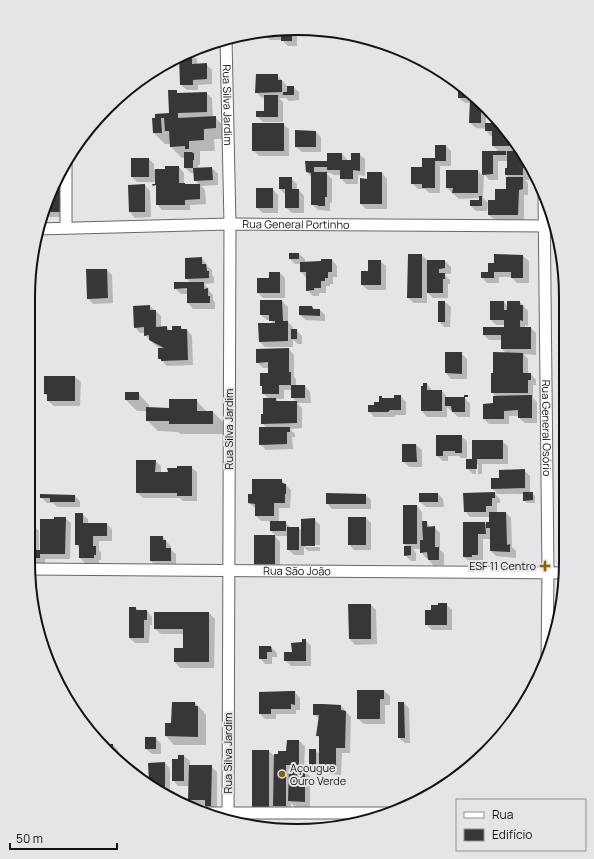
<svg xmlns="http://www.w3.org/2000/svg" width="594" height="859" font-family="Manrope,sans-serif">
<rect width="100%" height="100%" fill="#e5e5e8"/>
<path fill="#0003" fill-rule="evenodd" d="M 297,28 L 297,46 L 288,46 L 282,40 L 270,40 L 264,34 L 264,31 Z
M 313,30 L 332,31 L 332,37 L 318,36 L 313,31 Z
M 184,54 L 191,54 L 197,59 L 197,65 L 206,64 L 212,70 L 212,84 L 198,85 L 198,90 L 187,90 L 181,85 L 180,56 Z
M 277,75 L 288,87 L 293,87 L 299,92 L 299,100 L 289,101 L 286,98 L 279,98 L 283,102 L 283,122 L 263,122 L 257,116 L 265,112 L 265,98 L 262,98 L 256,92 Z
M 461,85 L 487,107 L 490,111 L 486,111 L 486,124 L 495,124 L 495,118 L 532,170 L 532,173 L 529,173 L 529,180 L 525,180 L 528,183 L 528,195 L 524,195 L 524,220 L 495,220 L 489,215 L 496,201 L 507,190 L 509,178 L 506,175 L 508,169 L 508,161 L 498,161 L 498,180 L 489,180 L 484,174 L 483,198 L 489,204 L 488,204 L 487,211 L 476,211 L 471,206 L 480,201 L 480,198 L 459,199 L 447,188 L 447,171 L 478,171 L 483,176 L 483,152 L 499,152 L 493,146 L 493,136 L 491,136 L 486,131 L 486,129 L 476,128 L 470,123 L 471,103 L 465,103 L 459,98 Z
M 176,91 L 179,94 L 206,93 L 212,98 L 213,118 L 215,117 L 226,129 L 227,139 L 214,139 L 215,151 L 200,151 L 200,165 L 198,165 L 198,169 L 212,168 L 218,174 L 218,185 L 201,186 L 205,190 L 206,204 L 190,205 L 190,210 L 162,210 L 157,204 L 157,186 L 156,185 L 156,182 L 137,182 L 132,177 L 149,159 L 154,164 L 154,170 L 166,170 L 179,167 L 184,173 L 184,184 L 185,185 L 199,185 L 195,180 L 195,173 L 191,173 L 185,168 L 185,158 L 182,158 L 171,147 L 171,144 L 165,144 L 154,133 L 153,119 L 170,114 Z
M 283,124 L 289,129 L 289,156 L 259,156 L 253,150 Z
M 316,132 L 321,137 L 321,152 L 302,152 L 296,147 Z
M 446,146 L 451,151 L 451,166 L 440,166 L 440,193 L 429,193 L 425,189 L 418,189 L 412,183 L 423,168 L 436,159 Z
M 342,154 L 347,159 L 347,161 L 352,161 L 359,154 L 365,159 L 365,176 L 358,175 L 358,184 L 346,184 L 341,178 L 341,175 L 333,175 L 331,173 L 326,173 L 332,179 L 332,202 L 330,203 L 330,211 L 318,210 L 312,204 L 312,178 L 307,172 L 306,162 L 328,162 Z
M 382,173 L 387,179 L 387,209 L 366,209 L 361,204 Z
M 291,178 L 297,184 L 297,190 L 299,190 L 304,196 L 304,213 L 292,213 L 286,208 L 285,194 L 280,189 Z
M 145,185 L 150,191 L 151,217 L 135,218 L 130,212 L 129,186 Z
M 52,188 L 61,188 L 66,217 L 46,217 L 43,215 Z
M 272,189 L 278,195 L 278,213 L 263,213 L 257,208 Z
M 299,254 L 305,259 L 305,263 L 332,260 L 337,266 L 337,277 L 333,277 L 333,284 L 330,284 L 330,286 L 326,286 L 326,293 L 319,293 L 319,296 L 313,296 L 307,290 L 306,278 L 301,272 L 301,264 L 295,264 L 290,259 Z
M 422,255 L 427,260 L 445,261 L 451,267 L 451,274 L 444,274 L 450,280 L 450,284 L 448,284 L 448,298 L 433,298 L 427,292 L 427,303 L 414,303 L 408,298 Z
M 495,255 L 523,256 L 529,261 L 529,283 L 517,283 L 511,277 L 499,277 L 499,283 L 487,283 L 482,277 L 489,273 L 495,264 Z
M 201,258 L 207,264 L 207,266 L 212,270 L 212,275 L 214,277 L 214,283 L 204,284 L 209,289 L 209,291 L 213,295 L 213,300 L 215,302 L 215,309 L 193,309 L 188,303 L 188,294 L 181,294 L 175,288 L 191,283 L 186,278 Z
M 380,261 L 386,266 L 386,290 L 368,290 L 362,285 L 369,272 Z
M 107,270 L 112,275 L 113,303 L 93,304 L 88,298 Z
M 280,273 L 285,278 L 285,298 L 263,298 L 258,293 L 270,279 Z
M 282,301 L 288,307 L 288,322 L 293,327 L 293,330 L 296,330 L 302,336 L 302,344 L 298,344 L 293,340 L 293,347 L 265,347 L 260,342 L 274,324 L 270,320 L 267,320 L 261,315 Z
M 445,302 L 451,307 L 450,327 L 444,327 L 439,321 Z
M 504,302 L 508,307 L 520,302 L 528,311 L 528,326 L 525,325 L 525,328 L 531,328 L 536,333 L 536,355 L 524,354 L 528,359 L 528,374 L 531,374 L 536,380 L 536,385 L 533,385 L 533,398 L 537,402 L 537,423 L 525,423 L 519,418 L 519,416 L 509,416 L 509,424 L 489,424 L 484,419 L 494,404 L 496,397 L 492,392 L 494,374 L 507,354 L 502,349 L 502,340 L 489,340 L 484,335 L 505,328 L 505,325 L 496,325 L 491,320 Z
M 150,306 L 161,316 L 161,328 L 167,327 L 170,331 L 173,330 L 180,327 L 184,330 L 187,330 L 192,336 L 193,365 L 167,366 L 159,358 L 158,351 L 160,348 L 156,346 L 145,335 L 145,333 L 140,333 L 135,327 Z
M 312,307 L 315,310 L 320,310 L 325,315 L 325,321 L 306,320 L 300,315 Z
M 289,349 L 294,355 L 294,377 L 296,379 L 296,386 L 305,386 L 310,392 L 311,403 L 297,403 L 302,408 L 302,428 L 290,429 L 295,434 L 295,437 L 292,437 L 293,449 L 266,450 L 260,444 L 267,428 L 262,423 L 269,399 L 263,393 L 263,387 L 261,385 L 269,374 L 269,368 L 263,368 L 257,362 ZM 284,390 L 292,390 L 292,397 L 297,402 L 279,402 L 276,399 L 284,399 Z
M 446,353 L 461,353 L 467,359 L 467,379 L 451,379 L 446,373 Z
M 75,377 L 81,382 L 80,406 L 54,406 L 48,401 L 48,396 L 45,394 Z
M 427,384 L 432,390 L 432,391 L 442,391 L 447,397 L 447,398 L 465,398 L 470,404 L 470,417 L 458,417 L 447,407 L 447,417 L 427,417 L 422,411 L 422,387 L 424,387 Z
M 138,393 L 149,405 L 149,408 L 170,409 L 196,400 L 207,412 L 213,412 L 224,423 L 224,434 L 181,434 L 178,432 L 158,431 L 147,420 L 147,411 L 137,411 L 126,400 Z
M 400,396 L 406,402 L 406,415 L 396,415 L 394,417 L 374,417 L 369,411 L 375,406 L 380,403 L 382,397 L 383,399 L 395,399 Z
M 437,436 L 461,436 L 467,441 L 467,458 L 461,458 L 459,456 L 448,456 L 448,461 L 443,461 L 437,456 Z
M 502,441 L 508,446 L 508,464 L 482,464 L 482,474 L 473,474 L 467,468 L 473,460 ZM 476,464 L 478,464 L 478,474 L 476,474 Z
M 416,445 L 422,450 L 422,467 L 409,467 L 403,461 Z
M 155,461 L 161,466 L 161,473 L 169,473 L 191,467 L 197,472 L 197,501 L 183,501 L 180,498 L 143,498 L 137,492 Z
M 524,470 L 530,476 L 530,493 L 532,493 L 535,496 L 535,503 L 527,503 L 524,500 L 524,494 L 495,494 L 500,499 L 500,503 L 497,503 L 497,513 L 506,513 L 511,518 L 512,547 L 516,551 L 516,558 L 496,556 L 491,551 L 491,539 L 483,539 L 483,560 L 477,560 L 477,562 L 470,562 L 464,557 L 464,523 L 485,523 L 487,525 L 490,523 L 490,517 L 470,517 L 465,511 L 464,494 L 497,493 L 492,488 L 500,479 Z
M 281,480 L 291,490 L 290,508 L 279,508 L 279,522 L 285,522 L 291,528 L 299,528 L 302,531 L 314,519 L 320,525 L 320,551 L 308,551 L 304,547 L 304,555 L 294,555 L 288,549 L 288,536 L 275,536 L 280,542 L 280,570 L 260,569 L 255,564 L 255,536 L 276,536 L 271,531 L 271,521 L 261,521 L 256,516 L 256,509 L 249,503 L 253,495 ZM 306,545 L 320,545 L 320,547 L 306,547 Z
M 438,494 L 443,499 L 444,507 L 426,507 L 420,502 Z
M 366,495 L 371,500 L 371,509 L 332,509 L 327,503 Z
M 75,496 L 80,501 L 80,507 L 57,507 L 53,503 L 47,503 L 41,497 Z
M 417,506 L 422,512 L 422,522 L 426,522 L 431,528 L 435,528 L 440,533 L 440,550 L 444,553 L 444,565 L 434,566 L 429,560 L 429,558 L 426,558 L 421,552 L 421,549 L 413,549 L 416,553 L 416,561 L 411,561 L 405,555 L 407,547 L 404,544 Z
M 82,514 L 88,519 L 88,524 L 107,524 L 112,529 L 112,541 L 99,541 L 99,550 L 101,553 L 101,560 L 99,560 L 99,564 L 86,564 L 80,558 L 80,549 L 76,544 Z
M 65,518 L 71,523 L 70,559 L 45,559 L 45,563 L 28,563 L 29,525 L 33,525 L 39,531 L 39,551 L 41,551 L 55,520 Z
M 366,518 L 371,523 L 371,550 L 354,550 L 349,544 Z
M 163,537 L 168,543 L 171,546 L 171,550 L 176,554 L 176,567 L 156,566 L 151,561 Z
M 446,604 L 452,610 L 452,630 L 432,630 L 426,624 L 432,611 Z
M 349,605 L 371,605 L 376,610 L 377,644 L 355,645 L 350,639 Z
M 130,608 L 136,608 L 139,611 L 147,611 L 152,617 L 152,625 L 150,625 L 149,643 L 135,643 L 130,638 Z
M 155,613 L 209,613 L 215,619 L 214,668 L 180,668 L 175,662 L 184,649 L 184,634 L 161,634 L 155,629 Z
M 305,640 L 311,646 L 311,666 L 291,666 L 285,660 Z
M 271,647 L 277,653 L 277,657 L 272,657 L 272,664 L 265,664 L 260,658 Z
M 384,691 L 390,696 L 390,705 L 385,705 L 385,724 L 364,724 L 358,719 Z
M 295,692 L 300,698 L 300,710 L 296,710 L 296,714 L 276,714 L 276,719 L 265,719 L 260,714 Z
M 173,703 L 195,703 L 204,712 L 204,713 L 206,715 L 206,745 L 174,745 L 166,736 L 166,724 L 172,724 Z
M 404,703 L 409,708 L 410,743 L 405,743 L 399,738 Z
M 341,706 L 351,717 L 350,753 L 342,753 L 341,775 L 325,774 L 321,770 L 321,775 L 315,775 L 310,769 L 315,750 L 320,754 L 320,739 L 318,736 L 320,720 L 314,714 Z
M 156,738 L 161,744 L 161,754 L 152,754 L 146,749 Z
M 299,741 L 305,746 L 304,771 L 310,776 L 310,807 L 295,807 L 291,803 L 291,811 L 280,811 L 274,805 L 274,814 L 259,814 L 269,751 L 275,757 L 288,752 Z
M 103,745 L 113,745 L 118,750 L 118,763 Z
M 184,756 L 190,761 L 190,766 L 211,766 L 217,772 L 217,812 L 212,811 L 206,805 L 195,805 L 189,799 L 189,786 L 178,786 L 173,780 L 179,760 Z
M 165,763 L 170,769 L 170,796 L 150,783 L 149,764 Z"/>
<path fill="#373739" d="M 292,29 L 292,41 L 281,41 L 281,35 L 263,35 L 263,31 Z
M 186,53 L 192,53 L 192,64 L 207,63 L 207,79 L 193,80 L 193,85 L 180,85 L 179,57 Z
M 256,74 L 278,74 L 278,80 L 282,80 L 282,92 L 255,93 Z
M 458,84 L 460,84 L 477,98 L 458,98 Z
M 287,86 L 294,86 L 294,95 L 283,95 L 283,92 L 287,92 Z
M 168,90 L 177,90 L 177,93 L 207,92 L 207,112 L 178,113 L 178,118 L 216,116 L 216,128 L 204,129 L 204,140 L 189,141 L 189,149 L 185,149 L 185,146 L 170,147 L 169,131 L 165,131 L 164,118 L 161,118 L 162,133 L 153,133 L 152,118 L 155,118 L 155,114 L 169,113 Z
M 264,95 L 278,95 L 278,117 L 256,117 L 256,111 L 264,111 Z
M 470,99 L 478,99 L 485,105 L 485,106 L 481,106 L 481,123 L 469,123 Z
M 494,117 L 515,146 L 492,146 L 492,131 L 485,131 L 485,123 L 494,123 Z
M 252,123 L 284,123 L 284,151 L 252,151 Z
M 295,130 L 316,131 L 316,147 L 295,147 Z
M 435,145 L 446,145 L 446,161 L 435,161 L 435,188 L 422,188 L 422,184 L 411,184 L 411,167 L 422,167 L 422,158 L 435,158 Z
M 482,151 L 506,151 L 506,155 L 493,155 L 493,174 L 482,175 Z
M 507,151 L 519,151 L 527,163 L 527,168 L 523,168 L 523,175 L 505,175 L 505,168 L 507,168 Z
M 184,152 L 192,152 L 193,153 L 194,153 L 194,160 L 193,160 L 193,168 L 184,168 Z
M 327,153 L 342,153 L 342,160 L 351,160 L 351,153 L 360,153 L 360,171 L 353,170 L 353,179 L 340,179 L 340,170 L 327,170 L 327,167 L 314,167 L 314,172 L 327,172 L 327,197 L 325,197 L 325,206 L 318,206 L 318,205 L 311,205 L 311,173 L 306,172 L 305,161 L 327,161 Z
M 131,158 L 149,158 L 149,177 L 131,177 Z
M 165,166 L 179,166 L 179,183 L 185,183 L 185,184 L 200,184 L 200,199 L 185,200 L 185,205 L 156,205 L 156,185 L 153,186 L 152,184 L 155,184 L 155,169 L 165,169 Z
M 212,167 L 213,180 L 194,181 L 193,168 Z
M 446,170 L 478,170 L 478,193 L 452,193 L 453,188 L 446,188 Z
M 367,172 L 382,172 L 382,204 L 360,204 L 360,178 L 367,179 Z
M 279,177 L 292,177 L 292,189 L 299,189 L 299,208 L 285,208 L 285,189 L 279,189 Z
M 506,177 L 523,177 L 523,189 L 519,190 L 518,215 L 488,215 L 488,200 L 495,200 L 495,189 L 506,189 Z
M 145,184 L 145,212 L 129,212 L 128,185 Z
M 53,187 L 61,187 L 61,212 L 44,212 Z
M 256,188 L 273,188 L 273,208 L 256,208 Z
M 479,196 L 482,196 L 482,206 L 470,206 L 470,200 L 479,200 Z
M 289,253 L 299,253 L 299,259 L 289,259 Z
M 408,254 L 422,254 L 422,298 L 407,298 Z
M 494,254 L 523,255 L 523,278 L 511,278 L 511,272 L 494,272 L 494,278 L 481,278 L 481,272 L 488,272 L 488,263 L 494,263 Z
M 202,257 L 202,264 L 206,264 L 207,271 L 209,271 L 209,278 L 185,279 L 185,258 Z
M 321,259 L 332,259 L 332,272 L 328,272 L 328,278 L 325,278 L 325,281 L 321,281 L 321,288 L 314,288 L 314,290 L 306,291 L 306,272 L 300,272 L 300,262 L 321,261 Z
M 368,260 L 381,260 L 381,285 L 361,285 L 361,271 L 368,271 Z
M 427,260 L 445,260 L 445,268 L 439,269 L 439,273 L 445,273 L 445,279 L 443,279 L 443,293 L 427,293 Z
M 86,269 L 107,269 L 108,298 L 87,299 Z
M 269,272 L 280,272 L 280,293 L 257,293 L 257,278 L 269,278 Z
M 174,282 L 204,282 L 204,289 L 208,288 L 208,296 L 210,296 L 210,303 L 187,303 L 187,288 L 174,289 Z
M 260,300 L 282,300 L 283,321 L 288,321 L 288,341 L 259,342 L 258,323 L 275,323 L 275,321 L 269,321 L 269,315 L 260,315 Z
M 438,301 L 445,301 L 445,322 L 438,322 Z
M 490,301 L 504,301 L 504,310 L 507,310 L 507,301 L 520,301 L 520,305 L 523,305 L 523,321 L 520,320 L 520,327 L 531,327 L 531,349 L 501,349 L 501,335 L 483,335 L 483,327 L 504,327 L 504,320 L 490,320 Z
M 150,305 L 150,310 L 156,310 L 156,327 L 167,326 L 167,330 L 172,330 L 172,326 L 181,326 L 181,329 L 187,329 L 188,360 L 161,361 L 161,359 L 158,359 L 158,348 L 164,348 L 149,340 L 149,335 L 144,336 L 144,327 L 134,328 L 133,306 Z
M 299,306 L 312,306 L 313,309 L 320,309 L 320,316 L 299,315 Z
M 291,329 L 297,329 L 297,339 L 291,339 Z
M 289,348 L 289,372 L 291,372 L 291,385 L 305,385 L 305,398 L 291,398 L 291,385 L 279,385 L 279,394 L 262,394 L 262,386 L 260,386 L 260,373 L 268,373 L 268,362 L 256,363 L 256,349 Z
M 445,352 L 462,352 L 462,374 L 445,373 Z
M 493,352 L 523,353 L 523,373 L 531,373 L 531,380 L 528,380 L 528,393 L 491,393 L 491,373 L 493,373 Z
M 44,376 L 75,376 L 75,401 L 47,401 L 47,394 L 44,394 Z
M 423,383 L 427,383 L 427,390 L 442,390 L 442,411 L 421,411 L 421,386 L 423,386 Z
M 125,392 L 139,392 L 139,400 L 125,400 Z
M 394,395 L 401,395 L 401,410 L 390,410 L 388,412 L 368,412 L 368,405 L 374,405 L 374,402 L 379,402 L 379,396 L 382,396 L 382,398 L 394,398 Z
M 464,395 L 468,395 L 468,397 L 465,397 L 465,412 L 452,412 L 451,406 L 445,406 L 445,397 L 464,397 Z
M 532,395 L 532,418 L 518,418 L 518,410 L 504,411 L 504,419 L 483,419 L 483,404 L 493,403 L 493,396 Z
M 263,398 L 276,398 L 276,401 L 297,401 L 297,423 L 261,424 L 261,414 L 263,414 Z
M 169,399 L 197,399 L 197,411 L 213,411 L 213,424 L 169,424 L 169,421 L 146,421 L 146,407 L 169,408 Z
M 259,427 L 290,427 L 290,432 L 287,432 L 287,444 L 259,445 Z
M 436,435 L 462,435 L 462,453 L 455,453 L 455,451 L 443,451 L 443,456 L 436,456 Z
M 472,440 L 503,440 L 503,459 L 477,459 L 477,469 L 466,469 L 466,459 L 472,459 Z
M 402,444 L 416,444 L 417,462 L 402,462 Z
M 136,460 L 156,460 L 155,472 L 168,472 L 167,468 L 177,468 L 177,466 L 192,466 L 192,496 L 177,496 L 177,493 L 136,493 Z
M 525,469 L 525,488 L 491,489 L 491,478 L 499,478 L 499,470 Z
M 252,479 L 282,479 L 282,483 L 286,484 L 286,494 L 275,494 L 285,494 L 285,503 L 274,503 L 274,516 L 255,516 L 255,504 L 248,503 L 248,494 L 252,494 Z
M 495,492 L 495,498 L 492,498 L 492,506 L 486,506 L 486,512 L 464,512 L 463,493 Z
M 523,492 L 533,492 L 533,500 L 523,501 Z
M 326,493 L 366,494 L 366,504 L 326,504 Z
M 419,493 L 438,493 L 438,502 L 419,502 Z
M 40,494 L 75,495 L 75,502 L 50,502 L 50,498 L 40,498 Z
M 403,505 L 417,505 L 417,544 L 403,544 Z
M 489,512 L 506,512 L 507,545 L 510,544 L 510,552 L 490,551 L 490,528 L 486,528 L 486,522 L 489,522 Z
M 75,513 L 83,513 L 83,523 L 107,523 L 107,536 L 93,536 L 93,546 L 96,546 L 96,555 L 94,555 L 94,558 L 79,558 L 79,545 L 75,545 Z
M 54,517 L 66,517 L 65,554 L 40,554 L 40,558 L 28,558 L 29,524 L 34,524 L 33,550 L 40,550 L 40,519 L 54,519 Z
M 348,517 L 366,517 L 366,545 L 348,545 Z
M 315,518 L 315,546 L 301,546 L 301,519 Z
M 270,521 L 286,521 L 286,531 L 270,531 Z
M 422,521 L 427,521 L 427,527 L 435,526 L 435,547 L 439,547 L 439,560 L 428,560 L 427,552 L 420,553 L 420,540 L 423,540 Z
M 463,522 L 485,522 L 486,534 L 478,534 L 478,555 L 472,555 L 472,557 L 463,557 Z
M 287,527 L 299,527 L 299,550 L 287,550 Z
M 254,535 L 275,535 L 275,564 L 254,564 Z
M 150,536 L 163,536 L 163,540 L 166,540 L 166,548 L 171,548 L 171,561 L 150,561 Z
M 404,546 L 411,546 L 411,555 L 404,556 Z
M 438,603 L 447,603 L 447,625 L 425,625 L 425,610 L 431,610 L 431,605 L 438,605 Z
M 348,604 L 371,604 L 371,639 L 349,639 Z
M 129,607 L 136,607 L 136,610 L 147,610 L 147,620 L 144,620 L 144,638 L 129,638 Z
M 154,612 L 209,612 L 209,662 L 174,662 L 174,648 L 183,648 L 183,629 L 154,629 Z
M 302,639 L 306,639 L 306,661 L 284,661 L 284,652 L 292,652 L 291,643 L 302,642 Z
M 259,646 L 271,646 L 272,652 L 267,652 L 267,659 L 259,659 Z
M 357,690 L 384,690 L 384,699 L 380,699 L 380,719 L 357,719 Z
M 291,691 L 295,691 L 295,705 L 291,704 L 291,709 L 271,709 L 271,714 L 259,714 L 259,692 Z
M 172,702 L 195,702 L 195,706 L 198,706 L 198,737 L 165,736 L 165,723 L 171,723 Z
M 398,702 L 404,702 L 405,738 L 398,738 Z
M 313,704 L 323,704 L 323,715 L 323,704 L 341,705 L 341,710 L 346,711 L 345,748 L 336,748 L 336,769 L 319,769 L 319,736 L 316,736 L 319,715 L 313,715 Z
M 145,737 L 156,737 L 156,749 L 145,749 Z
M 287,740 L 299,740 L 299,765 L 286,765 L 286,806 L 273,806 L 274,754 L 278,754 L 278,751 L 286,751 Z
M 102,744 L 113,744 L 113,757 Z
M 309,749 L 316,749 L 316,770 L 309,770 Z
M 252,750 L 269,750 L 269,808 L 252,809 Z
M 178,755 L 184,755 L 184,781 L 172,781 L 172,759 L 178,759 Z
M 165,762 L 165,793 L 149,782 L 148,763 Z
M 189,765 L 212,765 L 211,806 L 205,806 L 205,800 L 188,800 Z
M 289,769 L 305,770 L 305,802 L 288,801 Z"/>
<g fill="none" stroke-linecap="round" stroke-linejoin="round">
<g stroke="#68676a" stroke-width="13">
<g id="street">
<path id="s1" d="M 226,39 L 230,224 L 228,820"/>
<path d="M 66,164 L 66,228"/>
<path id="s2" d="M 544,195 L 548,573 L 547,661"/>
<path id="s3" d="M 38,229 L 230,224 L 555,226"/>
<path id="s4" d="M 29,569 L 565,573"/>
<path d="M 203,813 L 387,813"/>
</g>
</g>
<use href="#street" stroke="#fff" stroke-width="11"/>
</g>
<g fill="#876300" stroke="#e5e5e8" stroke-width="1.5">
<path d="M543 560h4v4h4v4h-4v4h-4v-4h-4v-4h4z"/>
<circle cx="282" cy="774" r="4"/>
</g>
<g text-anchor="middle" stroke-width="4" stroke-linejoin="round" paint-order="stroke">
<g font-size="11" fill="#131314" stroke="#e5e5e8">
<text dy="4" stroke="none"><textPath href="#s1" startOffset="66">Rua Silva Jardim</textPath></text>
<text dy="4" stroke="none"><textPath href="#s3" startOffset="258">Rua General Portinho</textPath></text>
<text dy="4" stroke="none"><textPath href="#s2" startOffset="233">Rua General Osório</textPath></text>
<text transform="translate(229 429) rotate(-90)" y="4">Rua Silva Jardim</text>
<text dy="4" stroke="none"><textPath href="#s4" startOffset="268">Rua São João</textPath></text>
<text transform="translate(228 753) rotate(-90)" y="4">Rua Silva Jardim</text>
</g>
<g font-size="11" fill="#131314" stroke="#e5e5e8" text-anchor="end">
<text x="536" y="570">ESF 11 Centro</text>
<text x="290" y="772" text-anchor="start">Açougue<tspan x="290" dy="13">Ouro Verde</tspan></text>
</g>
</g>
<path d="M0 0H594V859H0ZM297 35H297A262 262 0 0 1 559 297V562A262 262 0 0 1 297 824H297A262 262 0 0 1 35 562V297A262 262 0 0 1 297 35Z" fill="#e5e5e8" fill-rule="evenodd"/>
<path fill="none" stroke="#131314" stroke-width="2" d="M297 35H297A262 262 0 0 1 559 297V562A262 262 0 0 1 297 824H297A262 262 0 0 1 35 562V297A262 262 0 0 1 297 35Z"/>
<rect x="456" y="799" width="130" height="52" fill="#e5e5e8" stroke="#919193"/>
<rect x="464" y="812" width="20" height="6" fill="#ffffff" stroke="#919193"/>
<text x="492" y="819" font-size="12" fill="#131314">Rua</text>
<rect x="464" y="829" width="20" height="12" fill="#373739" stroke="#919193"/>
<text x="492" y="839" font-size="12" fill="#131314">Edifício</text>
<path d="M10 843v6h107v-6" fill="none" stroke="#131314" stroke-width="2"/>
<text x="16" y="843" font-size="12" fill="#131314" stroke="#e5e5e8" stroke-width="3" paint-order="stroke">50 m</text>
</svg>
